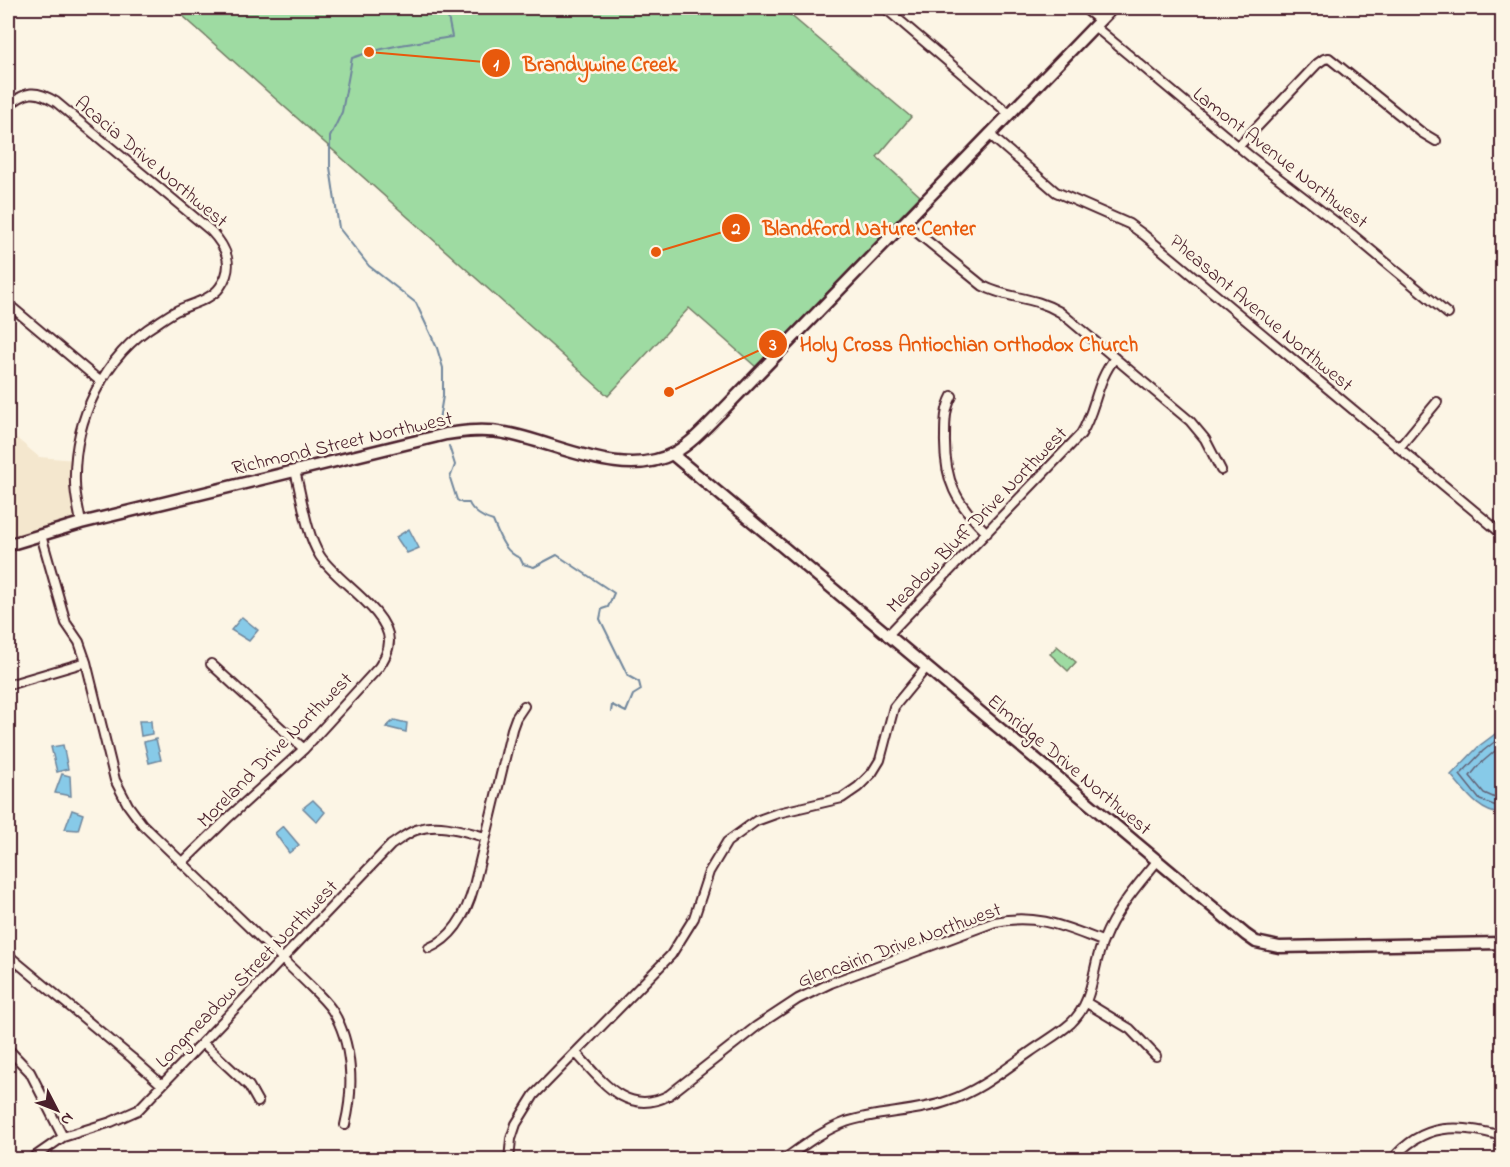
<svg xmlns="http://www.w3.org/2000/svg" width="1510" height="1167" font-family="'Indie Flower',sans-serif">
<rect width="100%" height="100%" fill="#fcf5e5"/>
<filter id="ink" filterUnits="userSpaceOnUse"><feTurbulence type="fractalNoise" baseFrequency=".0167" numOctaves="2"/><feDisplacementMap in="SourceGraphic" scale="12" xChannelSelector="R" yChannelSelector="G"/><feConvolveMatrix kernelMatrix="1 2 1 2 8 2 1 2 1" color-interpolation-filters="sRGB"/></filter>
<g filter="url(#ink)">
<path fill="#f4e7ce" d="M 8,431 L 39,457 L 76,460 L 81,523 L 8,545 Z"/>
<path fill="#9edba2" stroke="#747d66" stroke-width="1.5" d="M 174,8 L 782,8 L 911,117 L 877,157 L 920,196 L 756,367 L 689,308 L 608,396 Z
M 1057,646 L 1076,662 L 1068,671 L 1050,654 Z"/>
<path fill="#87cae8" stroke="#6f869c" stroke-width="1.5" d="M 409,529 L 419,548 L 407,553 L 396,537 Z
M 242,617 L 258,630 L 249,641 L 231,630 Z
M 394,720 L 407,723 L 406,732 L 386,727 Z
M 139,721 L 151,721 L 152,734 L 141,736 Z
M 1502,729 L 1502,814 C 1479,813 1465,791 1451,775 L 1479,746 Z
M 156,739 L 161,760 L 149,763 L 144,742 Z
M 63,745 L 68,769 L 57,772 L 51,747 Z
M 62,774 L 70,776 L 71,796 L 55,793 Z
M 313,800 L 325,812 L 317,822 L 303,808 Z
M 72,810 L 83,814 L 78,830 L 65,829 Z
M 283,826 L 299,845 L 289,853 L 275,833 Z"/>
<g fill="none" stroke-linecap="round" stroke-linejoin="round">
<path stroke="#626377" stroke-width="1.5" d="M 1502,736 L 1483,751 L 1460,775 L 1480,800 L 1502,808
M 1502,745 L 1480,764 L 1470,776 L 1484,793 L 1502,801"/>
<path stroke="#6f869c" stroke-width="2" d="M 438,426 L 443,396 L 443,368 L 437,348 L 416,303 L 369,266 L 339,228 L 330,167 L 330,137 L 342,112 L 352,58 C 385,46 418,42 452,37 L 447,12 L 449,8
M 449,446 L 455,465 L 450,478 L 457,500 L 462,503 L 469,503 C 472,511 484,519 493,521 C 499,535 504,552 520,558 L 523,564 L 534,567 L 557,555 L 614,593 L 608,607 L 602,609 L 600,619 L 628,676 L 639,682 L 641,690 L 633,695 L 626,712 L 612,705 L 611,712"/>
<g stroke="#4a1f2b" stroke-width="12">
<path id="street" d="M 885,8 L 1008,113
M 1084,8 L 1099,20
M 1094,26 L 1251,157 L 1354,236 L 1448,314
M 8,106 C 26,91 35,89 56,102 L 211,231 C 227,248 235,266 220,287 C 211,300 190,304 176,311 C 170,314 163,319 157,323 C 104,355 73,421 75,483 C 75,496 79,510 81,523
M 989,134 L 1056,192 L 1129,224 L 1144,235 L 1502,534
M 1239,146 L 1317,64 L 1324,59 L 1329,58 L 1421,132 L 1436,141
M 904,222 L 983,286 C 1008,299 1033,296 1060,312 L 1190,421 L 1205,439 L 1221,470
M 8,304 L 101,382
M 952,396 C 945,409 945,422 945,437 C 944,481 956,503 987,533
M 1399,448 L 1437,402
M 41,535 L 66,623 L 79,642 L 86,662 L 115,780 L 128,805 L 142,824 L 306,982 C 315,991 325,1000 332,1010 C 353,1043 354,1089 345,1125
M 887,636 L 1081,434 C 1096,410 1096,381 1115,358
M 211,664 L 304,749
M 8,685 L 86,662
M 182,863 L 229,817 L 304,749 L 379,667 C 384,659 389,651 389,641 C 389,611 336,581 320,556 C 306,534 302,497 295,471
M 429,948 C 455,937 467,912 474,886 L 512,729 L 516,718 L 524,706
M 8,955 L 132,1058 L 162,1085
M 1087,1003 L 1130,1029 L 1156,1056
M 203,1043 L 249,1086 L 258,1102
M 8,1049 L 30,1072 L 63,1137
M 576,1053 C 601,1080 627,1118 669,1095 L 757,1026 L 798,999 L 831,983 L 995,922 C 1036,913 1065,927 1102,941
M 30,1160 L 63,1137 L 111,1122 L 138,1110 L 391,845 C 399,840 407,833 416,830 C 439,822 463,831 485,837
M 509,1160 L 511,1139 L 516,1124 L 534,1095 L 671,955 L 694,918 L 709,872 L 727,842 L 756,821 L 778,813 L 842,798 L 858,787 L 872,773 L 880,760 L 894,707 L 926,668
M 783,1160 C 803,1146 822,1131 846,1122 C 879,1111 915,1113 948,1101 C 979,1091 1004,1070 1030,1052 C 1044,1042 1059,1034 1071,1023 C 1096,999 1091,967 1104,939 C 1116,909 1138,885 1158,860
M 1392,1160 C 1423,1122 1459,1124 1502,1136"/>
</g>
<g stroke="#4a1f2b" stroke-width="15">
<path id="secondary" d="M 672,454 L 1246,935 L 1256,942 L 1279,947 L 1502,943
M 8,545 L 81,523 L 446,434 C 466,431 485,429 505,433 C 556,442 623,481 674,453 C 692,443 707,426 722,411 L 1112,8"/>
</g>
<use href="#street" stroke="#fcf5e5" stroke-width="8"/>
<use href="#secondary" stroke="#fcf5e5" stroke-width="10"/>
</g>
</g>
<g text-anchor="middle" stroke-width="5" stroke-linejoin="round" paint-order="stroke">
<g font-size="20" fill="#4a1f2b" stroke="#fcf5e5">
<text transform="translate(1281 157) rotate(38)" y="7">Lamont Avenue Northwest</text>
<text transform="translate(152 161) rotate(40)" y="7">Acacia Drive Northwest</text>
<text transform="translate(1262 312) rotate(40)" y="7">Pheasant Avenue Northwest</text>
<text transform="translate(342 442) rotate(-13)" y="7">Richmond Street Northwest</text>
<text transform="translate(976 519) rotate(-46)" y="7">Meadow Bluff Drive Northwest</text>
<text transform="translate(274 749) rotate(-45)" y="7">Moreland Drive Northwest</text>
<text transform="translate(1070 764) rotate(40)" y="7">Elmridge Drive Northwest</text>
<text transform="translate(899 944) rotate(-20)" y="7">Glencairin Drive Northwest</text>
<text transform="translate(246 973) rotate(-46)" y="7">Longmeadow Street Northwest</text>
</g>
</g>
<path fill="none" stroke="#e8590c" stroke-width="2" d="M369 52L496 63M656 252L736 228M669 392L773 344"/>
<g fill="#e8590c" stroke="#fcf5e5" stroke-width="2">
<circle cx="369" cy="52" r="6"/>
<circle cx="656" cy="252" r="6"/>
<circle cx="669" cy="392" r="6"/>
<circle cx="496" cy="63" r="15"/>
<circle cx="736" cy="228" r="15"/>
<circle cx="773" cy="344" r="15"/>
</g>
<g font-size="18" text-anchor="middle" font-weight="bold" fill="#fff">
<text x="496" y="70">1</text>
<text x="736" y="234">2</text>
<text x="773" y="350">3</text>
</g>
<g font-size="21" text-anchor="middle" font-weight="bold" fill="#e8590c" stroke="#fcf5e5" stroke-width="5" stroke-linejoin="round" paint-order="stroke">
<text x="600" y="71">Brandywine Creek</text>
<text x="869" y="235">Blandford Nature Center</text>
<text x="969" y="351">Holy Cross Antiochian Orthodox Church</text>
</g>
<rect width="1510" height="1167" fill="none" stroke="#fcf5e5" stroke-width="30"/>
<rect x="15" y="15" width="1480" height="1137" fill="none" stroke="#4a1f2b" stroke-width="2" filter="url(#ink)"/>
<g transform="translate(57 1110) rotate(132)" stroke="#fcf5e5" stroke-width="4.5" paint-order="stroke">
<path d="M0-4.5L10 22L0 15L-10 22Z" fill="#4a1f2b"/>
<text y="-9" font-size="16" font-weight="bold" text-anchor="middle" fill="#4a1f2b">N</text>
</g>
</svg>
